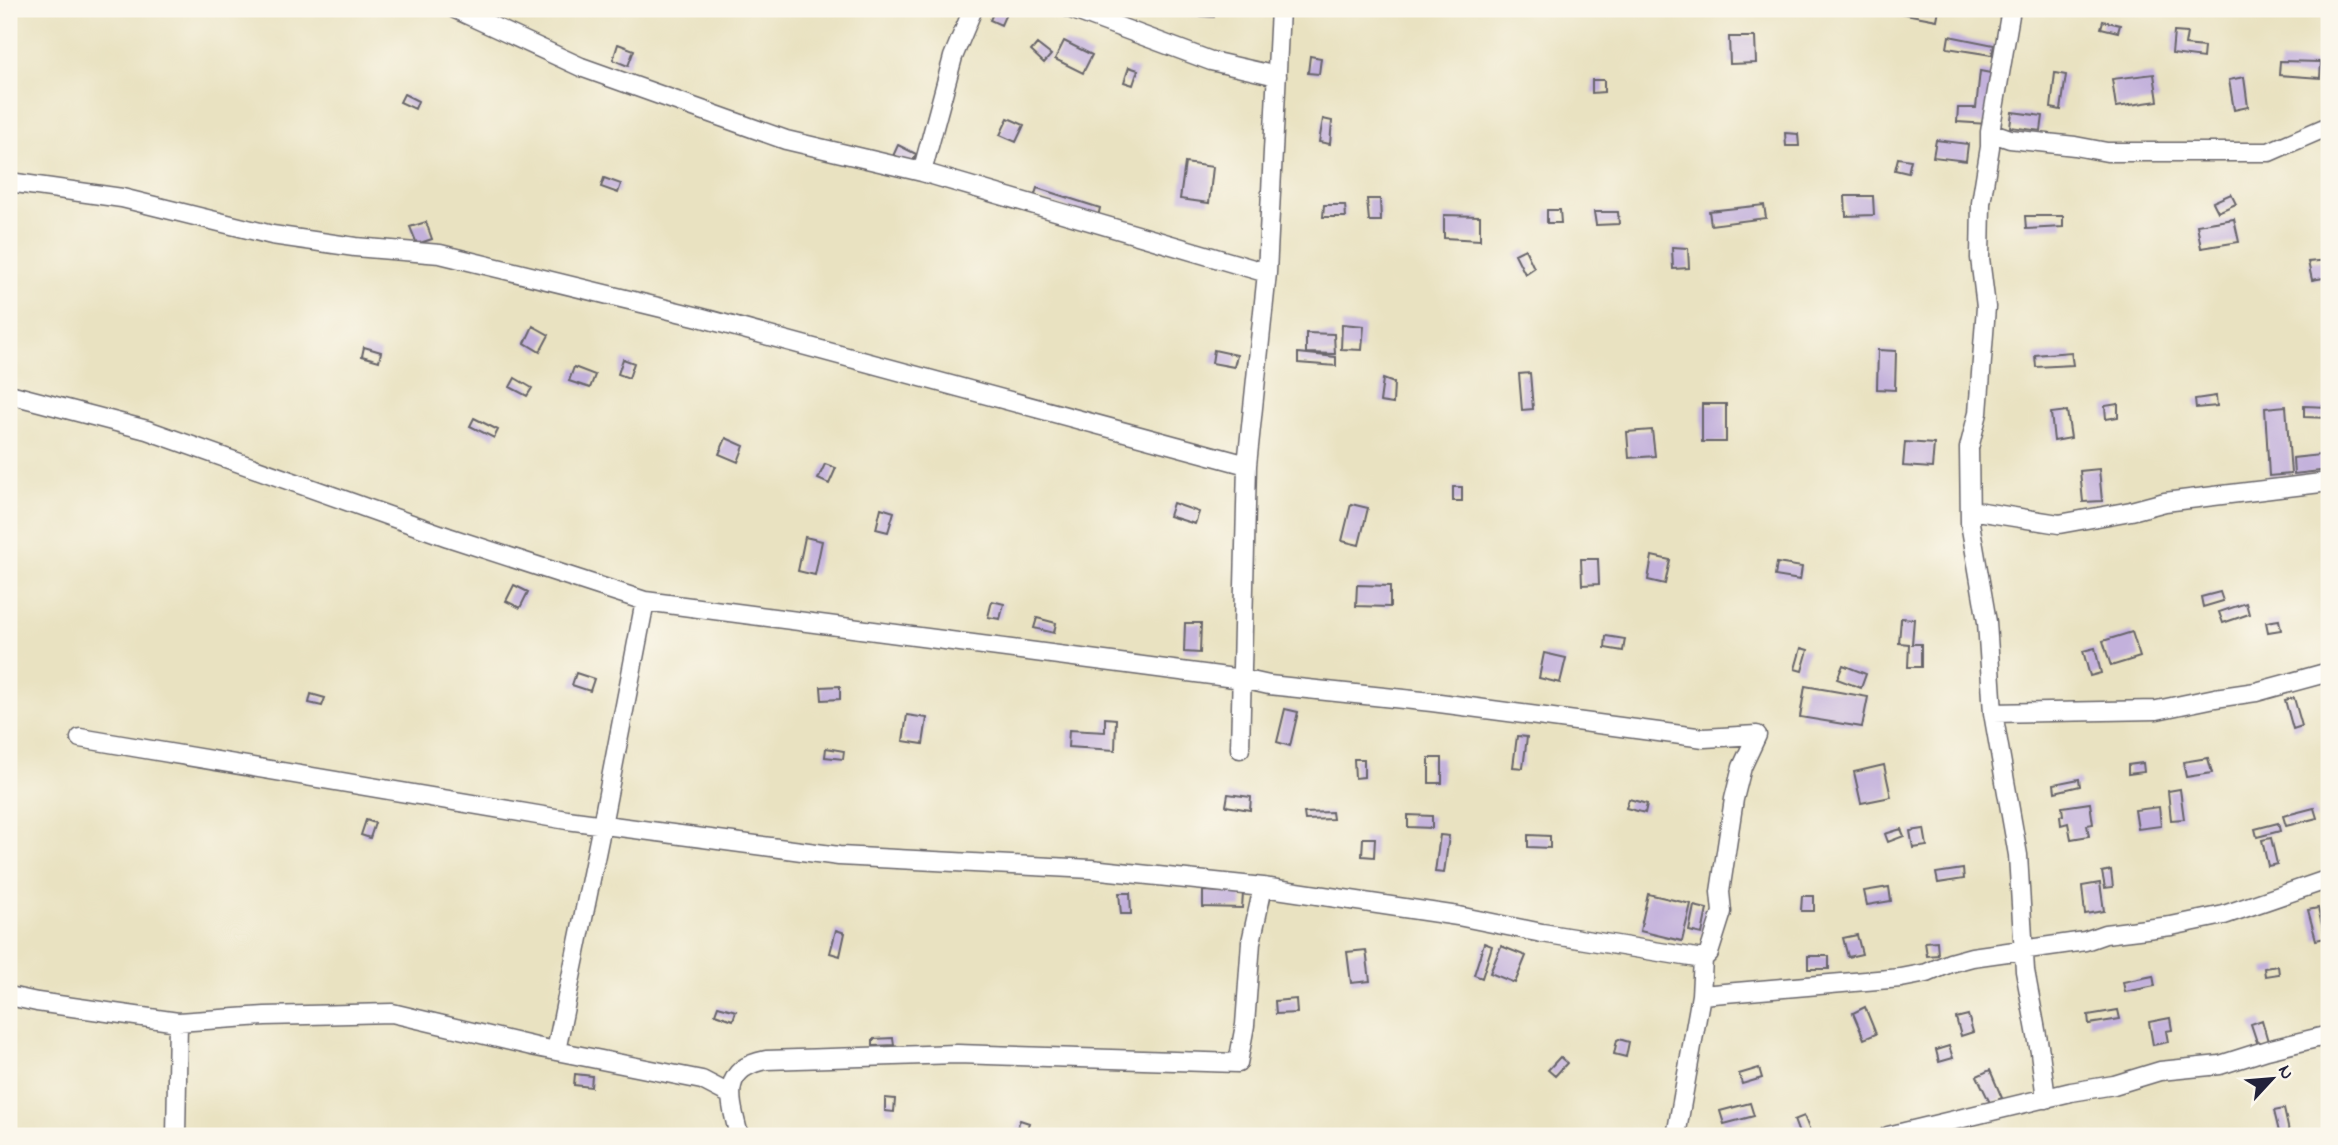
<svg xmlns="http://www.w3.org/2000/svg" width="2338" height="1145" font-family="'Indie Flower',sans-serif">
  <style>
    .building { fill: #c3b1dc }
    .lines { fill: none; stroke-linecap: round; stroke-linejoin: round }
    .street-casing { stroke: #68656a; stroke-width: 21 }
    .street { stroke: #fff; stroke-width: 18 }
  </style>
  <rect width="100%" height="100%" fill="#fbf7ec"/>
  <filter id="ink" filterUnits="userSpaceOnUse"><feTurbulence type="fractalNoise" baseFrequency=".0143" numOctaves="2"/><feDisplacementMap in="SourceGraphic" scale="14" xChannelSelector="R" yChannelSelector="G"/><feConvolveMatrix kernelMatrix="1 2 1 2 8 2 1 2 1" color-interpolation-filters="sRGB"/></filter>
  <filter id="wash" filterUnits="userSpaceOnUse"><feTurbulence type="fractalNoise" baseFrequency=".00686" numOctaves="4" result="noise"/><feDisplacementMap in="SourceGraphic" scale="28" xChannelSelector="R" yChannelSelector="G"/><feGaussianBlur stdDeviation="1.57" result="paint"/><feColorMatrix in="noise" values="0 0 0 0 0 0 0 0 0 0 0 0 0 0 0 0 0 1.4 0 .05"/><feComposite in="paint" operator="in"/></filter>
  <g filter="url(#wash)">
    <rect width="100%" height="100%" fill="#e9e2c1"/>
    <g id="blocks">
      <!-- building -->
      <path class="building" d="M995 9H1008L1001 25 990 20Z
        M1190 9H1216L1214 17 1190 15Z
        M1901 9H1939L1937 20 1900 13Z
        M2103 21 2120 25 2118 32 2101 28Z
        M2174 32 2187 33 2185 45 2204 47 2203 58 2172 54Z
        M1949 36 1994 45 1992 55 1947 48Z
        M1729 37H1755L1756 63 1730 64Z
        M1064 41 1092 55 1083 73 1055 59Z
        M618 44 634 50 628 66 613 60Z
        M1037 44 1051 55 1044 63 1031 51Z
        M1310 56 1321 58 1319 74 1308 73Z
        M2280 61 2321 62 2320 78 2279 75Z
        M1129 67 1138 70 1133 85 1124 82Z
        M1980 71 1996 74 1988 124 1957 122 1958 108H1976Z
        M2055 73 2066 75 2061 110 2051 108Z
        M2154 74 2158 101 2116 107 2112 79Z
        M2244 77 2248 107 2234 110 2229 80Z
        M1592 80H1604V92L1592 93Z
        M404 94 418 101 415 109 400 102Z
        M2012 112 2043 116 2041 131 2010 127Z
        M1008 118 1024 125 1016 142 1000 135Z
        M1323 119 1332 121 1330 144 1319 142Z
        M1785 133 1798 134 1799 146H1786Z
        M1936 140 1968 144 1966 161 1933 157Z
        M898 145 916 154 911 164 893 156Z
        M1898 158 1911 160 1908 173 1895 170Z
        M1185 163 1213 167 1209 203 1180 199Z
        M604 178 621 184 618 193 601 187Z
        M1037 188 1100 208 1098 217 1034 197Z
        M2231 194 2236 204 2218 212 2213 202Z
        M1845 196H1873L1874 215 1846 216Z
        M1367 199H1380L1381 221H1369Z
        M1324 205H1345L1346 217H1323Z
        M1764 205 1766 218 1711 225 1709 211Z
        M1547 210H1560L1561 223H1547Z
        M1594 212H1618L1619 224 1596 225Z
        M1444 215 1480 216V240L1444 238Z
        M2025 216H2063V227L2026 229Z
        M2234 219 2239 242 2201 248 2197 225Z
        M426 222 432 239 417 244 410 227Z
        M1672 247 1688 248 1689 268 1673 269Z
        M1525 249 1534 268 1525 274 1515 254Z
        M2329 260V277L2312 280 2308 262Z
        M1342 324 1364 326 1362 350 1341 349Z
        M533 326 549 335 540 352 525 343Z
        M1306 333 1334 334 1335 354 1306 353Z
        M364 347 381 352 379 361 362 356Z
        M1214 350 1237 355 1234 367 1212 363Z
        M1878 350 1896 351 1895 390 1877 389Z
        M2071 352 2073 365 2036 367 2035 355Z
        M1298 353 1336 357V366L1298 363Z
        M623 359 634 363 629 378 618 374Z
        M574 367 595 375 590 388 569 381Z
        M1530 373 1533 409 1522 410 1519 374Z
        M515 378 532 388 527 396 510 387Z
        M1383 379 1394 383 1393 404 1380 402Z
        M2216 396 2217 406 2196 408 2195 399Z
        M1702 404H1726V442H1702Z
        M2118 404V417L2106 419 2105 406Z
        M2286 406 2291 474 2269 476 2265 408Z
        M2304 406 2329 407V418L2304 417Z
        M2067 411 2071 438 2054 441 2051 413Z
        M474 418 498 430 494 438 470 426Z
        M1652 430 1655 456 1629 458 1627 432Z
        M726 438 744 446 738 462 719 454Z
        M1905 442 1934 444 1932 468 1903 466Z
        M2329 454V470L2294 474 2293 458Z
        M825 464 836 468 829 484 818 479Z
        M2099 469 2102 501 2083 502 2080 471Z
        M1453 487H1462V501H1453Z
        M1173 503 1199 512 1195 524 1169 516Z
        M1351 504 1368 508 1359 545 1342 541Z
        M881 508 894 512 888 532 876 529Z
        M805 537 822 541 815 575 798 571Z
        M1652 556 1670 560 1665 584 1648 580Z
        M1581 559H1598L1599 584 1582 585Z
        M1777 563 1802 567 1800 580 1775 576Z
        M514 585 528 592 520 608 506 601Z
        M1357 585 1390 586V607L1356 606Z
        M2220 592 2223 601 2203 607 2201 597Z
        M992 601 1004 604 1000 619 988 617Z
        M2246 603 2249 614 2223 623 2219 612Z
        M1037 618 1056 623 1054 633 1034 628Z
        M1901 618 1914 619 1912 644H1921V667H1908L1909 644 1899 643Z
        M2279 620 2281 630 2268 632 2266 622Z
        M1185 623H1201L1200 653 1184 652Z
        M2132 632 2140 657 2111 666 2103 641Z
        M1606 636 1625 639 1623 651 1605 648Z
        M1801 648 1808 650 1802 671 1795 669Z
        M2095 648 2101 673 2090 676 2083 651Z
        M1544 653 1566 658 1560 683 1539 678Z
        M1843 665 1866 674 1861 688 1837 679Z
        M576 673 594 679 590 691 572 685Z
        M840 686V699L822 700 821 687Z
        M1805 686 1868 697 1862 727 1800 717Z
        M311 694 325 698 322 706 309 703Z
        M2294 698 2302 726 2293 729 2285 700Z
        M1285 709 1298 712 1290 746 1277 742Z
        M907 715 927 718 923 744 903 741Z
        M1105 718 1116 719 1115 750 1068 747 1069 730 1105 732Z
        M1517 736 1527 737 1523 768 1513 767Z
        M826 748 844 751 843 759 825 757Z
        M1429 758H1442V783H1429Z
        M2208 758 2212 773 2186 777 2183 762Z
        M1354 759H1364V777L1355 778Z
        M2143 763 2144 772 2128 774V765Z
        M1884 765 1891 797 1861 803 1854 772Z
        M2079 779 2080 786 2055 792 2054 784Z
        M2180 789 2184 819 2171 820 2168 791Z
        M1228 794 1251 797 1250 810 1226 806Z
        M1629 799 1647 804 1645 813 1626 808Z
        M2090 803 2093 824 2087 825 2089 836 2071 839 2068 823 2061 825 2060 816 2063 815 2062 807Z
        M2159 807 2161 826 2138 829 2135 810Z
        M2314 808 2317 818 2286 826 2283 816Z
        M1332 812 1333 819 1305 820 1304 813Z
        M1408 815 1432 816V828L1408 827Z
        M366 820 375 823 370 838 361 835Z
        M2278 823 2280 831 2257 837 2255 829Z
        M1901 829 1904 836 1888 842 1885 834Z
        M1924 829 1927 846 1913 848 1910 831Z
        M1440 835 1449 836 1444 873 1435 872Z
        M1528 835 1550 836V848L1528 847Z
        M1363 838H1375L1374 857 1362 856Z
        M2271 838 2277 864 2268 866 2262 840Z
        M1963 869 1964 879 1938 883 1936 873Z
        M2111 870 2113 887 2105 888 2102 872Z
        M2100 883 2104 911 2085 914 2082 886Z
        M1889 887 1891 901 1867 905 1864 891Z
        M1203 891 1243 893 1242 908 1203 907Z
        M1119 893H1130L1131 914H1121Z
        M1648 894 1691 904 1682 941 1640 931Z
        M1802 896H1814V911H1801Z
        M1694 906 1707 909 1702 934 1689 931Z
        M2318 908 2325 938 2316 940 2308 910Z
        M836 930 845 933 840 956 830 953Z
        M1857 935 1862 954 1848 957 1843 938Z
        M1937 941 1938 955 1927 956 1925 942Z
        M1484 943 1492 946 1482 978 1474 975Z
        M1501 946 1526 956 1515 983 1490 973Z
        M1366 950 1370 981 1351 983 1347 952Z
        M1808 956H1829V969H1808Z
        M2278 966 2279 974 2265 976 2264 968Z
        M2153 976 2155 986 2125 992 2123 982Z
        M1296 999 1297 1013 1276 1014 1275 1001Z
        M718 1006 736 1011 733 1020 715 1014Z
        M1865 1007 1876 1034 1864 1039 1853 1013Z
        M2118 1010 2120 1019 2089 1024 2088 1015Z
        M1968 1015 1973 1032 1961 1036 1956 1018Z
        M2170 1018 2172 1030 2166 1031 2168 1042 2153 1045 2149 1022Z
        M2262 1020 2269 1045 2259 1048 2251 1024Z
        M893 1038 894 1045 873 1046V1039Z
        M1619 1039 1629 1042 1626 1057 1614 1054 1617 1040Z
        M1949 1046 1953 1058 1939 1062 1936 1050Z
        M1560 1057 1567 1063 1555 1076 1548 1070Z
        M1759 1068 1762 1078 1742 1084 1739 1074Z
        M1990 1070 2002 1098 1990 1103 1977 1076Z
        M575 1074 592 1076 591 1087 574 1085Z
        M885 1098 895 1099 894 1112 885 1111Z
        M1750 1103 1754 1116 1724 1124 1720 1111Z
        M2284 1109 2290 1136H2280L2274 1111Z
        M1804 1116 1812 1136H1800L1794 1120Z
        M1020 1120 1029 1123 1025 1136H1014Z"/>
    </g>
  </g>
  <g filter="url(#ink)">
    <use href="#blocks" fill-opacity="0" stroke="#68656a" stroke-width="2"/>
    <g class="lines">
      <defs>
        <path id="street" d="M455 9 581 67 786 140 922 172 1267 273
          M1071 9 1211 61 1277 76
          M2011 9 1990 132V147L1981 203 1980 258 1986 307 1978 413 1969 448 1970 523 1987 622 1993 713 2018 855 2025 971 2040 1052 2046 1099
          M1990 132 2010 139 2075 146 2107 152H2269L2329 126
          M922 172 953 57 973 9
          M9 182 122 198 272 235 355 247 440 254 699 317 1247 465
          M9 394 147 430 448 537 645 601 1242 679 1269 685 1432 702 1704 738 1757 735 1742 767 1734 799 1720 892 1722 912 1709 953 1703 959
          M1970 510 2059 524 2131 511 2165 502 2329 482
          M1993 713 2157 710 2215 698 2256 692 2329 672
          M80 738 567 820 839 856 1091 869 1263 887 1458 916 1542 933 1703 959 1701 995 1676 1136
          M1240 749 1247 465 1267 273 1280 9
          M1701 995 1901 978 1927 973 1950 963 1972 957 2085 941 2105 934 2171 926 2224 915 2329 879
          M9 996 37 1002 178 1022 265 1016 392 1013 536 1047 702 1080 729 1094
          M556 1051 602 825 645 601
          M176 1136 178 1022
          M739 1136C731 1102 718 1069 766 1060L957 1054 1238 1063 1245 1025 1251 942 1263 887
          M1888 1136 2071 1092 2114 1085 2160 1071 2220 1065 2267 1050 2329 1035"/>
      </defs>
      <!-- street casing -->
      <use href="#street" class="street-casing"/>
      <!-- street -->
      <use href="#street" class="street"/>
    </g>
  </g>
  <!-- margin -->
  <rect width="2338" height="1145" fill="none" stroke="#fbf7ec" stroke-width="35"/>
  <!-- north arrow -->
  <g transform="translate(2272 1079) rotate(64)" stroke="#fbf7ec" stroke-width="5" paint-order="stroke">
  <path d="M0-5L12 26L0 18L-12 26Z" fill="#22223b"/>
  <text y="-10" font-size="19" font-weight="bold" text-anchor="middle" fill="#22223b">N</text>
  </g>
</svg>
